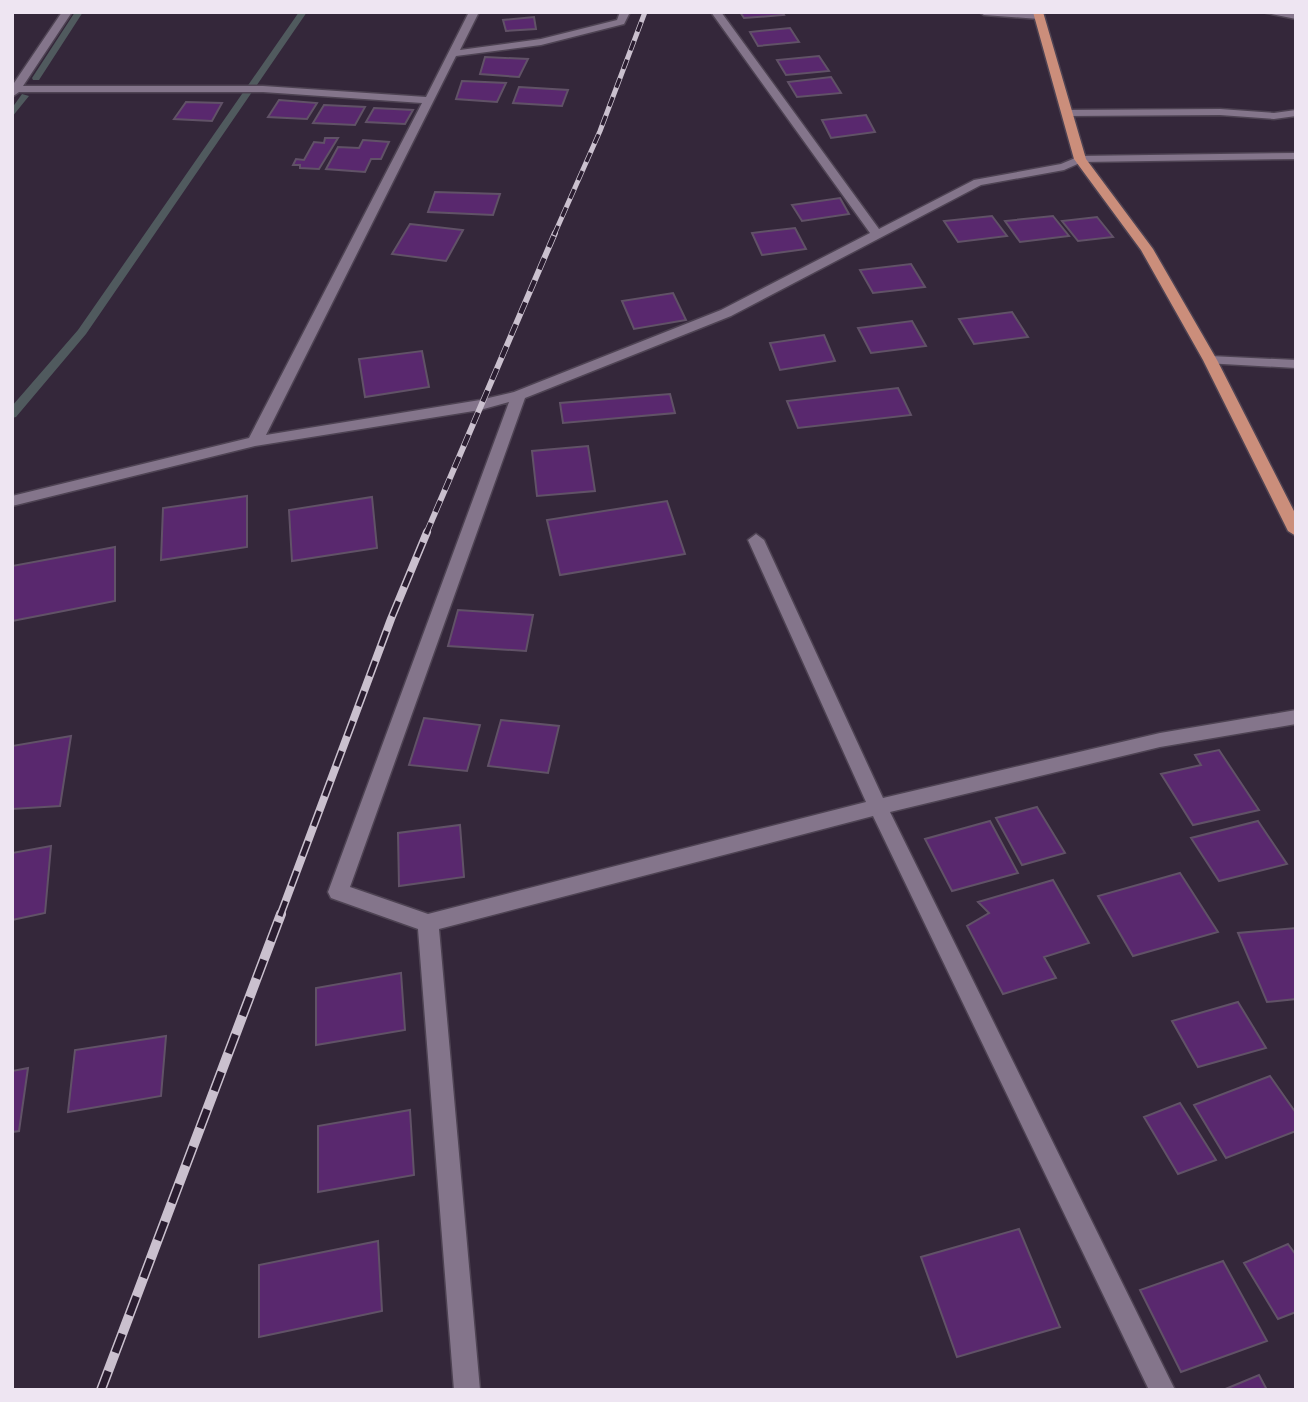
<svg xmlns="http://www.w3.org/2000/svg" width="1308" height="1402" font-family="'Source Sans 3',sans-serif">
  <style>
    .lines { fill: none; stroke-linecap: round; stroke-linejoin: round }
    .stream { fill: #505a5e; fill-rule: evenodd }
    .building { fill: #59286e; stroke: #615267; stroke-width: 2 }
    .minor-casing { stroke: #4e4353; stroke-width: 3 }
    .major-casing { stroke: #4e4353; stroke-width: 3 }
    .minor { fill: #84758b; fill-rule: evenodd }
    .major { fill: #cb8e7b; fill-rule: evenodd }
    .rail-far3-casing { stroke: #cac0ce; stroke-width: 5 }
    .rail-far2-casing { stroke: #cac0ce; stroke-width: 6 }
    .rail-far1-casing { stroke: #cac0ce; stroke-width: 8 }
    .rail-casing { stroke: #cac0ce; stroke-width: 10 }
    .rail-far3 { stroke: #2a1d30; stroke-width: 3.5; stroke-dasharray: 10; stroke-linecap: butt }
    .rail-far2 { stroke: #2a1d30; stroke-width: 4.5; stroke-dasharray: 12; stroke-linecap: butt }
    .rail-far1 { stroke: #2a1d30; stroke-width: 5; stroke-dasharray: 16; stroke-linecap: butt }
    .rail { stroke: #2a1d30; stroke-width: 7; stroke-dasharray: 20; stroke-linecap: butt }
  </style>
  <rect width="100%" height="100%" fill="#34273a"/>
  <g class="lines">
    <!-- stream -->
    <path class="stream" d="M75 12H83L39 80H33L32 78Z
      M299 12H307L86 334 16 417 12 418V406L78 330Z
      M22 94 29 96 12 117V108Z"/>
  </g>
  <!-- building -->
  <path class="building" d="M740 12H782L784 15 744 18Z
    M534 17 536 29 506 31 503 20Z
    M790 28 799 42 758 46 750 32Z
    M819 56 829 71 786 75 777 60Z
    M485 57 528 59 519 77 480 74Z
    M831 77 841 93 797 97 788 82Z
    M462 81 506 83 497 102 456 99Z
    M519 87 568 90 562 106 513 103Z
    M279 100 317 103 307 119 268 117Z
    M186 102 222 103 212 121 174 119Z
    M324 105 365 107 355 125 313 123Z
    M374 108 413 110 405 124 366 122Z
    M866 115 875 132 831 138 822 120Z
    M325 138H338L319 169 300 168V165H293L296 159 304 160 314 142 324 143Z
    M363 140 389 142 381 159H371L365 172 326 169 338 147 359 148Z
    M435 192 500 194 493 215 428 212Z
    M840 198 849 214 802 221 792 205Z
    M992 216 1007 236 958 242 944 221Z
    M1053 216 1069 236 1020 242 1005 221Z
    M1097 217 1113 237 1078 241 1062 221Z
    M410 224 463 230 446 261 392 254Z
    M795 228 806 249 762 255 752 233Z
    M911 264 925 287 873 293 860 270Z
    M673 293 686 320 634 329 622 301Z
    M1012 312 1028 337 974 344 959 319Z
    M912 321 926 346 871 353 858 328Z
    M824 335 835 361 780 370 770 343Z
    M422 351 429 387 365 397 359 359Z
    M898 388 911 415 798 428 787 401Z
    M670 394 675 413 563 423 560 403Z
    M588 446 595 491 537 496 532 451Z
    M247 496V547L161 560 163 508Z
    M372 497 377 548 292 561 289 510Z
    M667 501 685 554 560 575 547 520Z
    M115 547V601L12 621V566Z
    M458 610 533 615 526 651 448 646Z
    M424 718 480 725 467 771 409 765Z
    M501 720 559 726 548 773 488 766Z
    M71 736 60 806 12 809V746Z
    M1219 750 1259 810 1193 825 1161 774 1201 765 1195 755Z
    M1037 807 1065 853 1022 865 996 818Z
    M990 821 1018 873 952 891 925 839Z
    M1258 821 1287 864 1219 881 1191 838Z
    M460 825 464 877 399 886 398 833Z
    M51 846 45 913 12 920V853Z
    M1180 873 1218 932 1133 956 1098 896Z
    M1053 880 1089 943 1044 957 1056 978 1003 994 967 926 989 913 978 902Z
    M1296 928V999L1267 1002 1238 933Z
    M401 973 405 1030 316 1045V988Z
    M1238 1002 1266 1048 1198 1067 1172 1021Z
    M166 1036 161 1096 68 1112 75 1050Z
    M28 1068 19 1131 12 1132V1071Z
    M1270 1076 1296 1113V1131L1226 1158 1194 1105Z
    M1180 1103 1216 1160 1178 1174 1144 1117Z
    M410 1110 414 1175 318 1192V1126Z
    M1019 1229 1060 1327 957 1357 921 1257Z
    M378 1241 382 1311 259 1337V1265Z
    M1288 1244 1296 1255V1312L1278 1319 1244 1263Z
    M1223 1261 1267 1341 1181 1372 1140 1290Z
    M1259 1375 1267 1390H1223Z"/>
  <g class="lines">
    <defs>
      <path id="minor" d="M62 12H72L23 86H263L426 97 469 12H479L460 50 541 39 617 20 620 12H630L624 24 541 45 456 56 266 435 480 400 514 392 721 310 870 233 711 12H721L879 229 974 180 1061 164 1080 156 1296 153V159L1082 162 1064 170 981 185 731 316 525 398 350 887 428 914 866 802 748 540 756 534 764 540 883 798 1160 733 1296 710V724L1160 747 890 812 1175 1390H1149L873 816 439 929 480 1390H454L418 929 331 898 328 892 509 402 480 410 255 446 12 506V496L249 438 422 103 263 92H19L12 97V86Z
        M979 12H1028L1044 16 1039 19 984 15Z
        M1262 12 1296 13V19Z
        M1220 109 1274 113 1296 110V116L1274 119 1220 115 1067 116 1062 113 1067 110Z
        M1210 356 1296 360V368L1205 363V357Z"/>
      <path id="major" d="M1033 12H1043L1086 159 1153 249 1217 360 1296 515V536L1288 531 1203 360 1141 250 1074 159Z"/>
    </defs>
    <!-- minor casing -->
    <use href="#minor" class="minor-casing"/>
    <!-- major casing -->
    <use href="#major" class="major-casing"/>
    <!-- minor -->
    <use href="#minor" class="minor"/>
    <!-- major -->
    <use href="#major" class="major"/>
    <defs>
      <path id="rail-far3" d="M554 235 600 131 645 12"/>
      <path id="rail-far2" d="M426 534 555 233"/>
      <path id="rail-far1" d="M280 916 391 619 427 532"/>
      <path id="rail" d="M101 1390 281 914"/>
    </defs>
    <!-- rail-far3 casing -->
    <use href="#rail-far3" class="rail-far3-casing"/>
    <!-- rail-far2 casing -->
    <use href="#rail-far2" class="rail-far2-casing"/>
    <!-- rail-far1 casing -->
    <use href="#rail-far1" class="rail-far1-casing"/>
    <!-- rail casing -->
    <use href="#rail" class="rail-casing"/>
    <!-- rail-far3 -->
    <use href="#rail-far3" class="rail-far3"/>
    <!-- rail-far2 -->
    <use href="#rail-far2" class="rail-far2"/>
    <!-- rail-far1 -->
    <use href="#rail-far1" class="rail-far1"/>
    <!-- rail -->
    <use href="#rail" class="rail"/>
  </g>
  <!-- border -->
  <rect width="1308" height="1402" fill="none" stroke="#eee5f2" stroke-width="28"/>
</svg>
